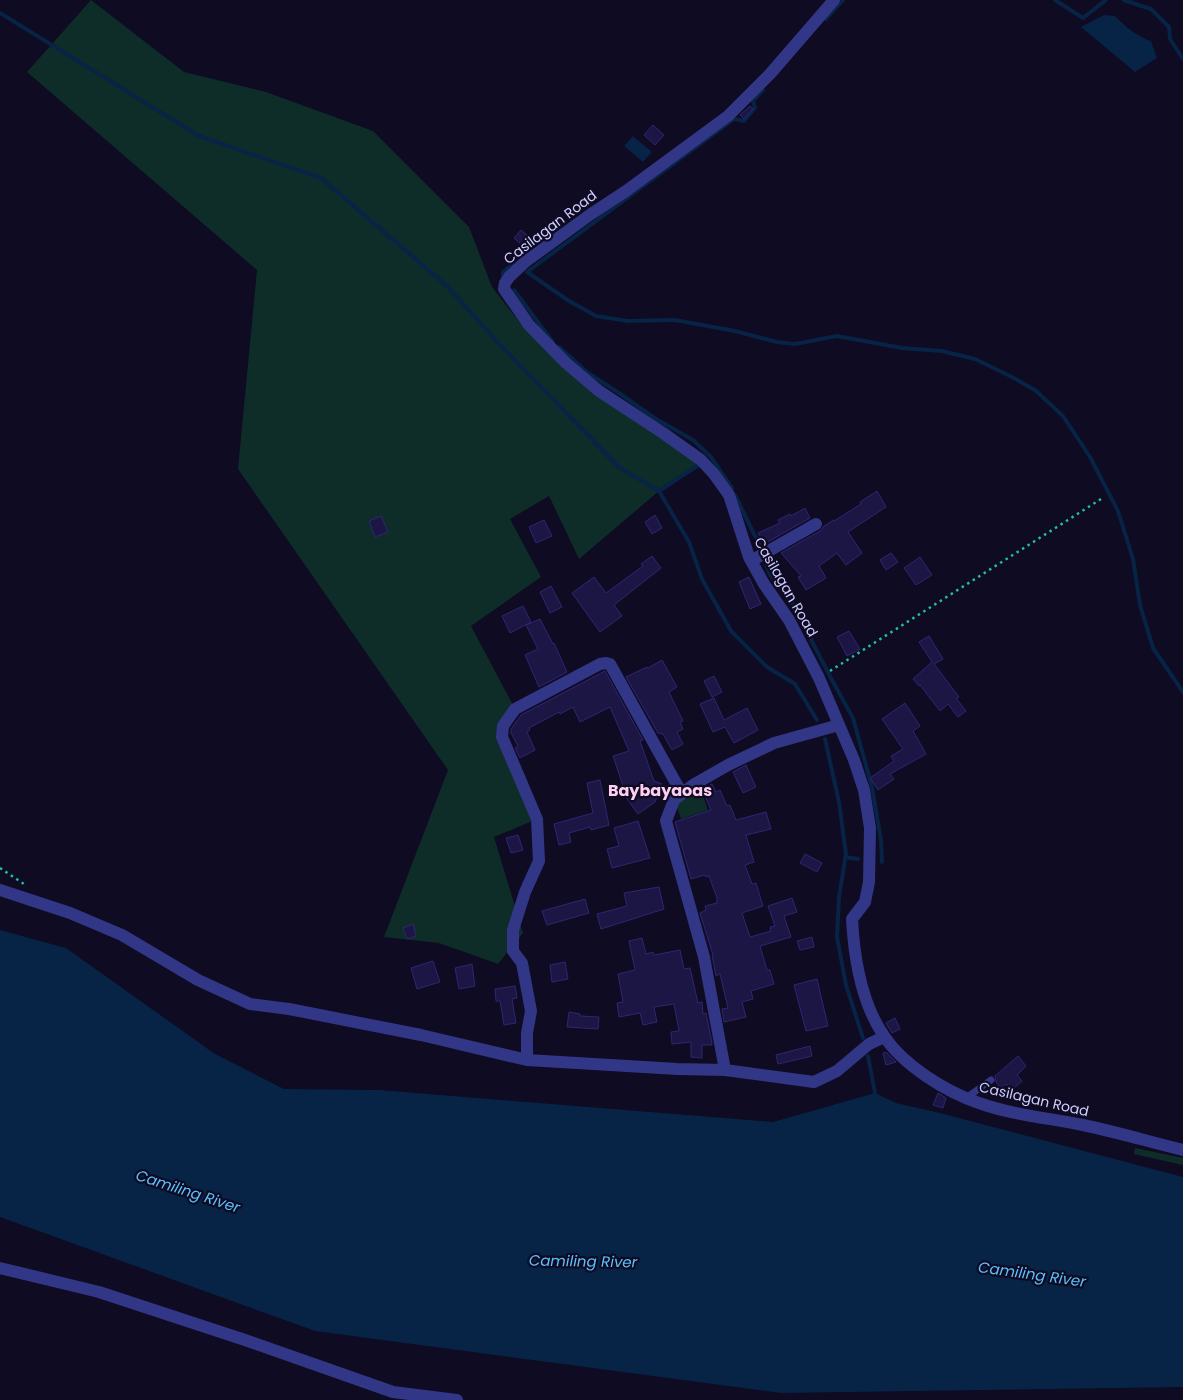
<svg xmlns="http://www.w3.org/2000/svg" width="1183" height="1400" font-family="Poppins,sans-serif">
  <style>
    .green { fill: #0e2d29 }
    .water { fill: #072346 }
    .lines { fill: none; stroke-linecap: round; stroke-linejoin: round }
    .stream { stroke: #072346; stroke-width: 4 }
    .building { fill: #1c1645; stroke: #2f2673 }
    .path { stroke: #23bca7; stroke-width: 2.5; stroke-dasharray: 2.5 4; stroke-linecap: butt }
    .lane { stroke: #323686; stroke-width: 7 }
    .street { stroke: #323686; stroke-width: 12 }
    .labels { text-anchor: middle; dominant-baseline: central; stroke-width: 4.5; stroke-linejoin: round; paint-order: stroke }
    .street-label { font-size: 14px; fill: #cecdff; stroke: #0e0b22 }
    .water-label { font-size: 15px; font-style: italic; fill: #5bc0ff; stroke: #0e0b22 }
    .quarter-label { font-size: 16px; font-weight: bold; fill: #ffcff1; stroke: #0e0b22 }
  </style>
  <rect width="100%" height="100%" fill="#0e0b22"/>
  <!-- green -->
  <path class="green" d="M91 0 184 72 266 92 373 131 469 227 492 287 521 324 703 462 659 491 579 559 549 496 510 519 541 577 471 626 515 709 503 726 537 819 494 837 523 933 498 964 439 943 384 937 448 770 238 469 257 270 27 72Z
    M702 793 708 810 681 819 675 802Z
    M1135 1148 1183 1158V1165L1134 1154Z"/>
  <!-- water -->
  <path class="water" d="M1104 15 1115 16C1126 27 1136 36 1151 41L1157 58 1135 72 1081 27Z
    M633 136 652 152 643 162 624 146Z
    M0 930 66 948 215 1054 284 1089 379 1090 773 1122 875 1093 896 1103 940 1113 1183 1177V1387L781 1393 315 1331 0 1217Z"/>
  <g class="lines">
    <!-- stream -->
    <path class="stream" d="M1055 0 1083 18 1106 0
      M1124 0 1151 9 1169 27 1170 39 1183 59
      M0 13 199 136 321 178 447 286 501 346 619 467 659 491 700 464
      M826 19 843 0
      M763 90 753 101 755 108 744 121 734 119 527 272 569 301 596 316 628 321 675 320 735 331 777 342 795 344 837 336 902 348 942 351 975 359 1010 376 1035 390 1063 416 1090 457 1118 511 1133 559 1140 605 1153 648 1183 692
      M503 278V272L513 264
      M514 290 552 341
      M559 347 588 373 619 393 656 419 693 440 711 457
      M711 457 732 488
      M659 491 689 542 702 579 731 631 767 667 795 684 817 720
      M735 495 759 544
      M766 564 770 574 791 601 832 680 853 718 872 787 881 840 882 862
      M825 739 839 802 846 854 839 897 837 937 846 985 863 1038
      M845 857 858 859
      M868 1056 875 1093"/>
  </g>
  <!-- building -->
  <path class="building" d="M750 106 753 109 744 119 740 115Z
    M653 125 664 135 655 145 644 135Z
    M521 230 533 240 525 248 514 238Z
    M877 491 886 507 848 532 862 553 846 565 837 553 819 566 826 578 806 590 798 577 801 576 781 553 820 531 824 526 834 520V521L861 504 860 502Z
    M805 508 810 518 764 544 758 533 780 523 778 520 790 514 791 516Z
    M655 515 662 528 652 534 645 522Z
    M381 516 388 532 375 537 369 521Z
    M544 520 552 536 536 543 529 527Z
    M891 553 898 562 886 570 880 560Z
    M652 556 661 568 614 605 622 616 600 632 572 593 594 577 606 593 643 566 641 564Z
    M920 557 932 575 916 585 904 568Z
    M749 577 761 604 750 609 739 582Z
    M551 586 562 607 550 613 540 592Z
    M523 606 531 622 510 633 502 616Z
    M540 619 553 644 554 643 567 672 539 687 525 655 538 649 526 625Z
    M849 631 860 649 847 656 837 637Z
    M929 636 943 659 934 664 959 697 956 698 966 711 958 717 948 704 940 711 920 685 919 686 913 679 932 662 919 642Z
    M662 660 677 687 669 692 683 721 680 722 683 729 677 732 683 744 672 750 663 734 658 733 626 677 647 667 648 668Z
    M605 671 643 740 640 741 654 781 662 784 655 802 638 814 619 788 623 786 613 756 629 751 610 707 580 722 573 707 560 714 559 712 529 728 530 730 527 732 535 750 520 758 515 748 518 746 511 733V729L521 715Z
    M714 676 722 692 712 697 704 681Z
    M714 698 724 720 747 708 758 730 734 743 725 727 713 732 700 704Z
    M905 703 920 726 913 731 926 754 890 774 894 779 878 790 870 778 894 761 891 756 903 749 882 719Z
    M746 765 756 787 743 793 733 772Z
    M600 780 609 825 591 830 590 827 569 833 571 842 559 845 554 824 593 813 587 783Z
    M712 784 716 792 720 790 727 806 730 805 736 820 766 812 771 829 746 835 754 862 745 865 752 884 756 883 763 906 742 913 750 937 771 931 770 927 775 926 768 906 792 898 797 912 784 916 791 937 760 946 767 970H770L774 984 751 991 753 999 742 1002 746 1017 724 1022 722 1009 728 1008 720 974 716 976 712 955H713L700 913 706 910 705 906 717 903V898L709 876 706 877 705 875 691 879 675 822 711 810 702 789Z
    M638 821 650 858 612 868 607 849 619 846 614 828Z
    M518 835 523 850 511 853 506 838Z
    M805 854 822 863 817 872 800 863Z
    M659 887 664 909 601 929 597 914 627 906 624 893Z
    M585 899 589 913 547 925 542 911Z
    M413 924 416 936 407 939 403 928Z
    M812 937 814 947 800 950 797 941Z
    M642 938 646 954 653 952 654 955 680 950 684 969 690 968 698 1003 702 1002 703 1014 706 1013 712 1043V1045H702V1058L691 1057V1042L672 1044 671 1032 679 1031 674 1004 654 1007 657 1022 643 1025 640 1013 619 1017 617 1003 623 1002 618 974 635 970 629 941Z
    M433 961 440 982 417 989 411 968Z
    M565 962 568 979 552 982 550 965Z
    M472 964 475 986 459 989 455 968Z
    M817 979 828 1026 806 1031 794 985Z
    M515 986 517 998 512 999 516 1023 504 1025 500 1001H496L495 989Z
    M569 1012 580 1014V1016L599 1017 598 1029 567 1027Z
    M895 1018 900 1029 892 1033 886 1023Z
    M810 1046 812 1056 778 1064 776 1055Z
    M886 1052 896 1062 886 1065 883 1053Z
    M1018 1056 1026 1066 1017 1075 1022 1081 1012 1090 1006 1084 1001 1088 996 1082 995 1076Z
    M938 1093 946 1098 943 1108 933 1105Z"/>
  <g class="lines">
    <!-- path -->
    <path class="path" d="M830 671 1101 499
      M0 868 24 884"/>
    <!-- lane -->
    <path class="lane" d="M966 1098 991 1080"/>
    <!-- street -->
    <path class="street" d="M834 0 770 74 728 116 626 191 591 214 525 262 509 277 505 283 504 289 529 325 566 363 599 391 663 433 701 460 714 474 729 495 749 557 764 584 789 620 819 678 854 760 864 790 870 828 869 882 865 902 852 919C854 957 862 1004 884 1036 903 1065 946 1092 979 1103 1012 1115 1049 1118 1083 1125 1117 1132 1150 1142 1183 1150
      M751 561 816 524
      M682 794 610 664 606 663 600 664 515 709 503 726 502 737 537 819 539 861 525 892 513 930V951L522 963 531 1011 527 1033V1060L677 1069 725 1070 814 1082 837 1071 869 1044 884 1037
      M0 890 70 913 122 935 198 980 250 1004 289 1009 421 1035 527 1060
      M725 1070 704 957 666 821 674 800 693 785 728 765 774 743 839 725
      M0 1268 99 1292 245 1340 393 1392 457 1400"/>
  </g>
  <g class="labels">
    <!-- street labels -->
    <g class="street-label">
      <text transform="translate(550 227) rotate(-37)">Casilagan Road</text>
      <text transform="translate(786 587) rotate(60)">Casilagan Road</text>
      <text transform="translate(1034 1099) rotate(13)">Casilagan Road</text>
    </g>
    <!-- water labels -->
    <g class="water-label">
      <text transform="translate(188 1191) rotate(18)">Camiling River</text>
      <text transform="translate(583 1261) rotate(1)">Camiling River</text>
      <text transform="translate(1032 1274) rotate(8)">Camiling River</text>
    </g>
    <!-- quarter labels -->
    <g class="quarter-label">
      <text x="660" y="790">Baybayaoas</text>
    </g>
  </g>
</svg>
